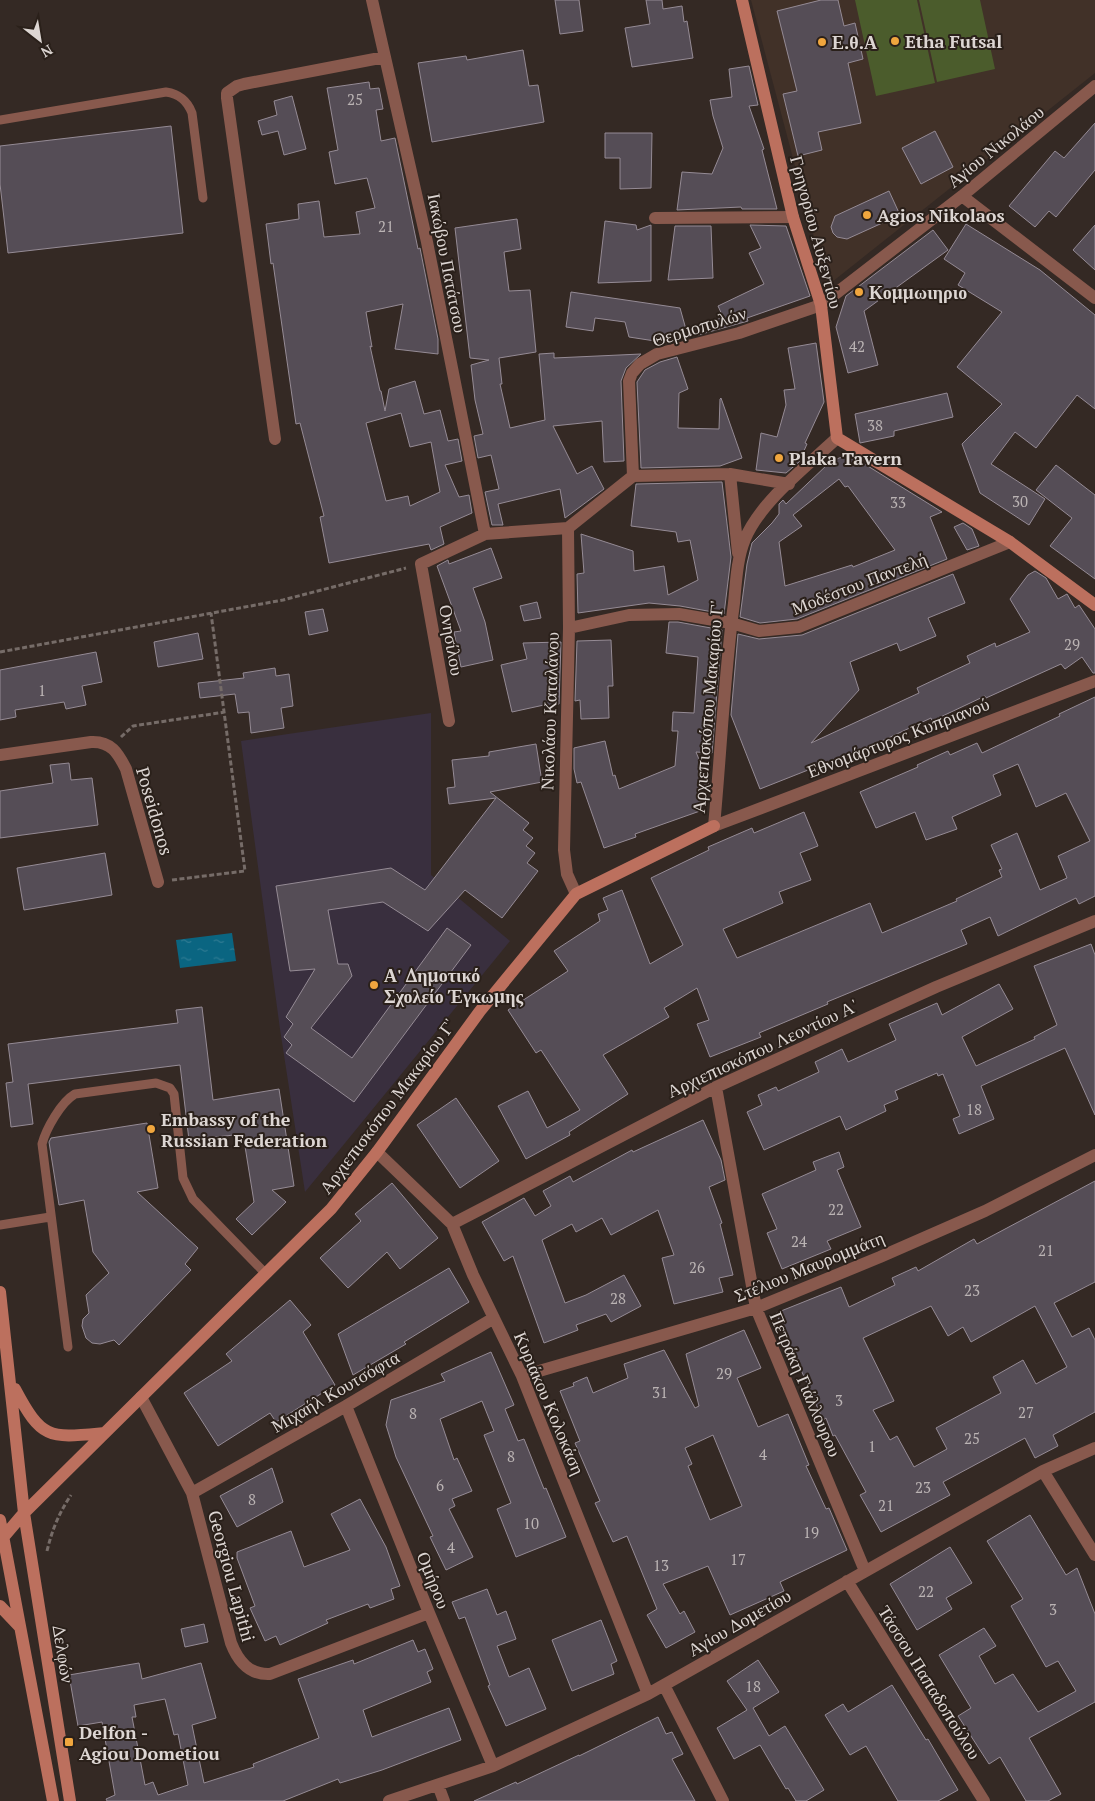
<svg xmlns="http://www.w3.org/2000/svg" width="1095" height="1801" font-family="'PT Serif',serif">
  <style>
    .built { fill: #413128 }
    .education { fill: #392f3e }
    .grass { fill: #4b5c2c }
    .water { fill: url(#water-ripples) }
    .building { fill: #554d56; stroke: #958b95; fill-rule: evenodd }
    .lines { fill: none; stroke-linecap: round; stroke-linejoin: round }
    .path { stroke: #766c68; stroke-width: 3; stroke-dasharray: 5 2.5; stroke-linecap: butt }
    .lane { stroke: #88594d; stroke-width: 9 }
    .street { stroke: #88594d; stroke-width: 12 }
    .secondary { stroke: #bc705e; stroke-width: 12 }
    .poi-dot { fill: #f0a63e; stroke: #2a201a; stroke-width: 2 }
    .labels { text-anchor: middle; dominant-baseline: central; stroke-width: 4; stroke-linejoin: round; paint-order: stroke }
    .number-label { font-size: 15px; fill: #bbb4b4 }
    .poi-label { font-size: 18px; font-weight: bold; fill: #ddd6d3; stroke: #2a201a; text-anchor: start }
    .street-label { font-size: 18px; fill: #ddd6d3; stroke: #2a201a }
  </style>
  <defs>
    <pattern id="water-ripples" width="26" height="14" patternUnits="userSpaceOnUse" patternTransform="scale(1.25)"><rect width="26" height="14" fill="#0a6581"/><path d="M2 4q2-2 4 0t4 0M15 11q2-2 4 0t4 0" fill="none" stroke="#2d7a92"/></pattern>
  </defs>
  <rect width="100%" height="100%" fill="#342924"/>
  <!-- built -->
  <path class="built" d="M751 0H1095V73L827 286Z"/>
  <!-- education -->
  <path class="education" d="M431 713V875L510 941 305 1192 280 1029 241 741Z"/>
  <!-- grass -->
  <path class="grass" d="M855 0H917L935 83 876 96Z
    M919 0H980L995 69 937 82Z"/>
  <!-- water -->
  <path class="water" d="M232 933 236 961 180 968 176 940Z"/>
  <!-- building -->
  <path class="building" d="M555 0H579L583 31 560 34Z
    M646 0H662L663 9 682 6 684 22 687 21 693 58 632 67 625 28 650 24Z
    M821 0H838L844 26 855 23 863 59 848 63 861 123 818 132 822 150 798 156 783 94 797 91 777 11Z
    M523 50 529 86 538 85 544 122 432 142 418 63 466 56 467 60Z
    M749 66 758 105 749 106 764 149 762 150 777 209H742L741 207 677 210 682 172 712 174 723 148 713 116 710 100 732 97 729 69Z
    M369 82 370 89 379 88 383 109 376 110 381 141 395 138 418 249 420 248 438 339V354L395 349 403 304 366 312 372 347 370 346 380 391H381L385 411 389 389 415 381 424 414 440 410 448 441 458 439 462 461 445 465 459 497 469 495 472 513 440 527 444 544 431 550 429 544 329 563 320 517 324 516 300 423 296 424 273 263 271 264 266 224 299 219 298 204 319 201 324 237 360 234 356 212 375 208 367 178 335 184 329 152 338 150 327 88ZM401 413 410 447 431 442 440 492 410 506 408 496 386 501 366 423Z
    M292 96 306 149 284 155 278 131 262 135 258 121 277 115 274 101Z
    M1095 123V170L1056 217 1049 211 1035 227 1009 206 1055 151 1064 158Z
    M171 126 183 233 8 253 0 184V146Z
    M935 131 953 167 921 184 902 148Z
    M605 133H652L651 188 620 189V158H605Z
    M889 191 900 215 847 239 837 237 833 233 831 227 835 216Z
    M517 219 521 249 504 252 509 291 530 290 536 352 499 358 502 384H500L510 428 545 420 539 354 554 353V358L641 354 626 368 621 381 624 461 604 462 602 421 553 426 577 474 592 466 604 489 565 518 560 489 498 504 503 525H492L485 492 499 489 491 455 478 458 474 436 483 434 475 400 471 365 489 360 470 358 455 228Z
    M605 221 636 225 637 230 651 225V281L598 283Z
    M966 224 1040 270 1095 315V409L1077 395 1036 448 1015 432 991 464 1045 499 1029 525 980 493 962 444 1002 404 957 367 1002 312 958 285 965 273 944 259Z
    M750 225 786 226 810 296 747 318 748 321 698 335 696 329 723 317 718 306 764 284 749 253 761 248Z
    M1095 225V270L1073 250Z
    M675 226H711L713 278 668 280Z
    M933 230 948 250 864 311 878 365 848 373 836 327 846 296Z
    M571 292 680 308 687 333 670 338 672 342 668 343 629 337 625 322 595 318 593 331 566 327Z
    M816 343 824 402 805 443 807 444 799 462 786 473 756 470 761 433 777 437 786 405 784 390 795 389 788 348Z
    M677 357 688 389 679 393 678 428 719 429 720 399 721 398 742 458 720 466 641 468 637 382 645 370 660 362Z
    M947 393 953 417 894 431V436L860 443 855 414Z
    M850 455 942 512 930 517 947 559 797 619 760 623 740 617 747 564 752 543 772 523 779 514V504L783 500 786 504 828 464 839 458ZM839 479 845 487 848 486 895 550 853 567 852 565 785 586 779 542 802 526 793 515Z
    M1056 465 1095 495V579L1050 546 1072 518 1036 490Z
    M722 482 731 557 724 614 680 606 649 603 578 613 577 574 584 573 581 534 633 551 634 571 664 566 668 595 698 580 690 540 678 542 676 532 631 526 636 484Z
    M963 523 972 529 979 546 967 550 954 527Z
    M491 548 502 578 473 588 485 622 493 660 461 667 454 632 461 631 437 566 448 560 449 564Z
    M1035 571 1046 578 1058 599 1067 594 1075 608 1079 605 1095 629V673H1093L1082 657 1065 669 1061 664 986 698 985 696 932 721 931 718 884 740 760 789 731 715 738 634 759 639 802 635 953 574 965 603 928 618 936 636 900 651 897 643 850 662 859 690 811 743 919 693 917 688 970 663 967 656 995 643 996 647 1030 632 1010 599 1028 575Z
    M537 602 541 618 524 621 520 606Z
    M323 609 328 631 309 635 305 612Z
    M669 622H678L722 630 712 753 696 752 709 784 700 811 635 834 636 837 604 848 581 782 577 783 574 769V748L605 741 613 776 615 775 619 789 675 766 678 731H672L673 712 694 713 698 657 666 653Z
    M198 633 203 659 158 667 154 642Z
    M611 640 613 686H608L609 718 581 719 580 700 575 701 577 641Z
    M561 642 559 704 545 707 544 705 512 712 501 665 527 659 523 643Z
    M96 652 102 682 82 686 86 705 66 709 64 702 15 710 16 717 0 720V670Z
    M275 668 276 676 289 674 293 706 281 708 284 728 251 733 249 712 238 713 235 694 200 698 198 683 244 678 243 673Z
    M1095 697V896L1079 904 1076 898 998 936 990 917 961 930 967 944 827 1002 828 1004 759 1033 761 1037 710 1057 697 1024 709 1020 697 988 664 1008 669 1017 603 1055 628 1094 569 1132 570 1135 526 1159 498 1106 528 1091 547 1128 580 1110 541 1050 536 1053 508 1010 568 971 554 951 600 921 598 914 608 910 603 898 622 890 650 964 683 945 651 878 709 850 708 847 752 828 754 833 804 812 818 846 800 853 811 880 779 892 783 903 723 929 737 958 870 903 882 933 957 901 956 899 1002 877 999 870 1002 869 991 845 1017 833 1040 890 1067 878 1058 856 1090 841 1066 793 1036 807 1018 764 993 775 1001 795 952 817 957 829 926 840 915 812 876 828 860 792 918 767 917 765 948 751 950 755 977 743 982 753 1060 716 1059 714Z
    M536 744 542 782 490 792 529 823 523 830 533 838 526 846 535 853 527 863 538 871 502 918 465 890 428 931 383 902 328 910 338 964H348L352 976 311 1028 352 1058 447 928 471 945 354 1102 286 1053 292 1045 284 1037 293 1024 286 1017 315 969 290 971 276 886 391 868 425 890 496 798 449 804 447 788 455 787 452 760 489 756V752Z
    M69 763 71 780 92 778 98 825 0 838V791L53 783 50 765Z
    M105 853 112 895 24 910 17 868Z
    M1091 944 1095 955V1115L1065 1048 981 1086 994 1119 959 1134 953 1119 960 1116 943 1074 938 1076 937 1073 895 1091 898 1099 884 1105 886 1111 846 1130 840 1116 764 1150 747 1112 762 1105 758 1095 776 1087 778 1091 819 1072 815 1062 842 1049 848 1062 896 1040 889 1024 937 1003 942 1015 999 984 1013 1009 962 1037 976 1066 1035 1039 1034 1037 1057 1025 1034 966Z
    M202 1007 213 1100 279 1089 294 1186 272 1190 286 1202 252 1235 236 1219 254 1202 243 1134 189 1140 180 1065 28 1084 33 1124 11 1127 6 1083 13 1082 8 1044 178 1023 176 1010Z
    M456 1098 499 1161 460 1188 417 1125Z
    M703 1120 721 1160 725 1180 709 1187 722 1223 720 1224 733 1275 719 1278 723 1292 674 1304 662 1258 674 1255 658 1210 611 1235 602 1218 576 1232 572 1224 542 1240 565 1303 586 1295 624 1275 641 1306 611 1322 606 1314 576 1325 578 1330 544 1343 513 1256 504 1261 482 1222 524 1198 535 1216 551 1206 543 1191 570 1176 573 1182 632 1150 633 1152Z
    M147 1123 158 1188 137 1192 198 1248 185 1264 191 1270 119 1345 114 1340 100 1344 92 1343 86 1338 82 1326 83 1319 89 1313 86 1295 109 1273 93 1252 84 1200 59 1205 49 1142 51 1138Z
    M839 1152 844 1167 837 1170 861 1227 827 1241 831 1249 782 1269 767 1233 777 1229 762 1194 816 1170 813 1162Z
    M1095 1181V1282L1054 1303 1072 1337 1089 1328 1095 1340V1412L1053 1435 1058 1446 1035 1458 1025 1438 943 1482 950 1495 881 1532 860 1495 866 1492 835 1435 833 1436 826 1418 823 1420 776 1313 841 1287 849 1307 895 1285 892 1278 916 1267 918 1271 974 1239 977 1244ZM931 1306 948 1336 963 1327 971 1342 1035 1306 1067 1367 1036 1384 1023 1360 993 1377 1001 1393 936 1428 947 1449 914 1467 897 1436 890 1440 873 1410 894 1401 863 1338Z
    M392 1183 438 1238 400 1269 387 1252 348 1288 320 1258 361 1221 355 1214Z
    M449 1268 469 1302 404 1342 406 1344 353 1375 338 1334Z
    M290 1300 311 1325 303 1332 335 1385 276 1422 270 1413 218 1446 184 1393 232 1361 226 1354Z
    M744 1330 761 1368 737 1378 758 1427 788 1414 809 1465 806 1466 826 1509 829 1508 847 1550 780 1582 784 1591 730 1615 708 1566 663 1584 680 1614 684 1611 695 1632 666 1648 647 1615 657 1609 627 1536 613 1542 595 1503 600 1501 575 1443 580 1441 560 1391 574 1386 573 1383 587 1377 593 1393 628 1378 624 1364 664 1350 695 1408 699 1406 686 1354ZM713 1435 742 1506 710 1520 688 1466 692 1464 685 1448Z
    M491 1352 514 1405 505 1409 518 1441 524 1439 544 1489 546 1488 566 1537 516 1557 497 1509 511 1503 484 1435 494 1431 482 1401 440 1419 454 1460 457 1458 472 1491 452 1499 455 1506 449 1509 473 1557 446 1570 430 1537 433 1536 396 1457 386 1425 391 1400 445 1381 441 1374Z
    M272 1468 283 1502 237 1527 220 1496Z
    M360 1499 386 1547 400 1586 391 1589 394 1599 370 1608 368 1604 326 1620 328 1623 280 1645 276 1636 265 1641 250 1608 255 1606 237 1558V1552L291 1531 304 1567 350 1550 331 1514Z
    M1030 1515 1066 1575 1077 1568 1095 1614V1702L1029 1738 1061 1794 1048 1801H1026L1000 1757 989 1764 958 1716 971 1708 939 1655 984 1628 996 1646 979 1656 995 1684 1013 1674 1038 1712 1076 1691 1058 1661 1046 1667 1011 1606 1023 1599 987 1541Z
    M950 1547 972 1583 946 1598 952 1609 917 1630 890 1584Z
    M487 1589 497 1615 506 1611 516 1639 497 1646 509 1677 529 1668 546 1709 506 1726 488 1686 490 1685 465 1617 459 1619 452 1602Z
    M601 1620 617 1661 611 1664 614 1674 572 1691 552 1640Z
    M204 1624 208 1642 185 1647 181 1629Z
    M413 1640 418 1652 425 1649 433 1669 427 1672 431 1682 363 1710 372 1737 449 1708 461 1740 382 1770 340 1783 338 1779 283 1801H107L106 1799 115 1795 102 1722 78 1726 69 1675 139 1663 142 1679 201 1663 216 1718 192 1725 204 1783 254 1767 253 1764 319 1738 298 1679 353 1660 354 1664ZM165 1699 174 1735 178 1734 188 1785 158 1795 153 1782 145 1785 132 1717H136L134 1705Z
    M758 1660 779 1692 753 1708 769 1736 785 1726 824 1790 806 1801H796L788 1788 786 1789 760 1745 734 1759 717 1728 747 1710 727 1681Z
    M892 1685 926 1740 928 1739 958 1790 938 1801H898L866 1746 850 1755 825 1715 843 1704 848 1712Z
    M658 1717 666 1734 672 1732 683 1754 672 1759 695 1801H474L516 1782 517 1784 579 1755V1756Z"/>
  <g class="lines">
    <!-- path -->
    <path class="path" d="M0 652 283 600 406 568
      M121 737 133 726 225 712
      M172 880 245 871 211 613
      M47 1551C52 1530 59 1513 71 1495"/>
    <!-- lane -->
    <path class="lane" d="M0 120 166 92C179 94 187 100 192 113L203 198
      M0 1225 50 1217
      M68 1347 42 1144C46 1129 61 1102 75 1094L156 1083 170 1088 174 1094 183 1178 193 1199 266 1274"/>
    <!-- street -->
    <path class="street" d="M372 0 427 242 485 534
      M962 196 1095 298
      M655 218 793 217
      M837 438C807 466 761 501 745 539 737 558 736 582 734 603 724 677 721 752 714 826L1095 681
      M275 439 227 98V93L237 86 244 84 385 57
      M730 474 738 553
      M633 476 629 381 632 373 640 364 657 354 739 333 821 305 962 196 1095 86
      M568 528 569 628 564 850 567 874 576 894
      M569 628 629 615 679 614 731 623 759 631 799 627 1010 542
      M449 721 421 564 485 534 568 528 633 476 730 474 789 484
      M0 755 91 742C111 741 118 753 126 769L158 882
      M716 1087 756 1308 865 1571
      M377 1152 452 1224 473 1275 522 1376 648 1694
      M452 1224 716 1087 936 987 1095 921
      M522 1376 756 1308 880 1257 985 1211 1095 1155
      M141 1397 192 1493 231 1643C238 1661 249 1675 270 1674L429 1613
      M346 1406 429 1613 493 1766
      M1043 1471 1095 1555
      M192 1493 346 1406 494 1318
      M847 1581 984 1801
      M664 1685 723 1801
      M438 1785 444 1801
      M389 1801 493 1766 648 1694 1043 1471 1095 1448"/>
    <!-- secondary -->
    <path class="secondary" d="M742 0 793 217 821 305 837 438 1010 542 1095 605
      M0 1292 24 1513 70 1801
      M15 1389C42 1440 49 1438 104 1433
      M0 1520 53 1801
      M0 1541 24 1513 331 1209 377 1152 480 1011 576 894 714 826
      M0 1606 20 1627"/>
  </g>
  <!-- markers -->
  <g class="poi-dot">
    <circle cx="895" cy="41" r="5"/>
    <circle cx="822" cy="42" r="5"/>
    <circle cx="867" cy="215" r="5"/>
    <circle cx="859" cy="292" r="5"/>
    <circle cx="779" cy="458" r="5"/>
    <circle cx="374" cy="985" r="5"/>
    <circle cx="151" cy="1129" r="5"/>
    <rect x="64" y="1737" width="10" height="10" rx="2.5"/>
  </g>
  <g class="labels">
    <!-- number labels -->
    <g class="number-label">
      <text x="355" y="99">25</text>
      <text x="386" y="226">21</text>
      <text x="857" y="346">42</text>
      <text x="875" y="425">38</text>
      <text x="1020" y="501">30</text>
      <text x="898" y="502">33</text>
      <text x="1072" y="644">29</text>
      <text x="42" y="690">1</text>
      <text x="974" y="1109">18</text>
      <text x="836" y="1209">22</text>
      <text x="799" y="1241">24</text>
      <text x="1046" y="1250">21</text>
      <text x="697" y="1267">26</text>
      <text x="972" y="1290">23</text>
      <text x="618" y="1298">28</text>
      <text x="724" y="1373">29</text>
      <text x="660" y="1392">31</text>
      <text x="839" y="1400">3</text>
      <text x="1026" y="1412">27</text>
      <text x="413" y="1413">8</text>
      <text x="972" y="1438">25</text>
      <text x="872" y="1446">1</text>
      <text x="763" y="1454">4</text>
      <text x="511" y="1456">8</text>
      <text x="440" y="1485">6</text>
      <text x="923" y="1487">23</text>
      <text x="252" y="1499">8</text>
      <text x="886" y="1505">21</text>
      <text x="531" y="1523">10</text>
      <text x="811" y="1532">19</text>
      <text x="451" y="1547">4</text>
      <text x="738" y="1559">17</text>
      <text x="661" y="1565">13</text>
      <text x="926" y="1591">22</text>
      <text x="1053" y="1609">3</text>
      <text x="753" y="1686">18</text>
    </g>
    <!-- poi labels -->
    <g class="poi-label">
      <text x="905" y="41">Etha Futsal</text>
      <text x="832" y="42">Ε.θ.Α</text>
      <text x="877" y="215">Agios Nikolaos</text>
      <text x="869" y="292">Κομμωιηριο</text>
      <text x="789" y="458">Plaka Tavern</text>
      <text x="384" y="975">Α' Δημοτικό<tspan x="384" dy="21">Σχολείο Έγκωμης</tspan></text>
      <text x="161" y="1119">Embassy of the<tspan x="161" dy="21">Russian Federation</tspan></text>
      <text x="79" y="1732">Delfon -<tspan x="79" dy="21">Agiou Dometiou</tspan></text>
    </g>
    <!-- street labels -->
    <g class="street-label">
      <text transform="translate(995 146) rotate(-39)">Αγίου Νικολάου</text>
      <text transform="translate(817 232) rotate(75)">Γρηγορίου Αυξεντίου</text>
      <text transform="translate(448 263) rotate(79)">Ιακώβου Πατάτσου</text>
      <text transform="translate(699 326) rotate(-17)">Θερμοπυλών</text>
      <text transform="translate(859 583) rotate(-21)">Μοδέστου Παντελή</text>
      <text transform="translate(452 640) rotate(80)">Ονησίλου</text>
      <text transform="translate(707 707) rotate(-85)">Αρχιεπισκόπου Μακαρίου Γ'</text>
      <text transform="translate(549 711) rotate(-88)">Νικολάου Καταλάνου</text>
      <text transform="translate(898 737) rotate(-21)">Εθνομάρτυρος Κυπριανού</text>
      <text transform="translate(155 811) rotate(74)">Poseidonos</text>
      <text transform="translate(762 1048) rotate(-25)">Αρχιεπισκόπου Λεοντίου Α'</text>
      <text transform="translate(387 1106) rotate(-53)">Αρχιεπισκόπου Μακαρίου Γ'</text>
      <text transform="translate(809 1266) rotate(-22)">Στέλιου Μαυρομμάτη</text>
      <text transform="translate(806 1384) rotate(67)">Πετράκη Γιάλλουρου</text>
      <text transform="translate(335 1391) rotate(-30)">Μιχαήλ Κουτσόφτα</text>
      <text transform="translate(550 1403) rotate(67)">Κυριάκου Κολοκάση</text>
      <text transform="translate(232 1576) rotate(75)">Georgiou Lapithi</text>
      <text transform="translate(434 1580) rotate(68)">Ομήρου</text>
      <text transform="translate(739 1622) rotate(-30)">Αγίου Δομετίου</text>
      <text transform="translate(64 1654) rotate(81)">Δελφών</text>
      <text transform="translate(930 1682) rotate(58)">Τάσσου Παπαδοπούλου</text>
    </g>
  </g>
  <!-- north arrow -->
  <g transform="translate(40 40) rotate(149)" stroke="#2a201a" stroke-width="4" paint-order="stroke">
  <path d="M0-4L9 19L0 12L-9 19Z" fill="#ddd6d3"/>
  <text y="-8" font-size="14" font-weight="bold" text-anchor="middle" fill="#ddd6d3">N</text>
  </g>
</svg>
